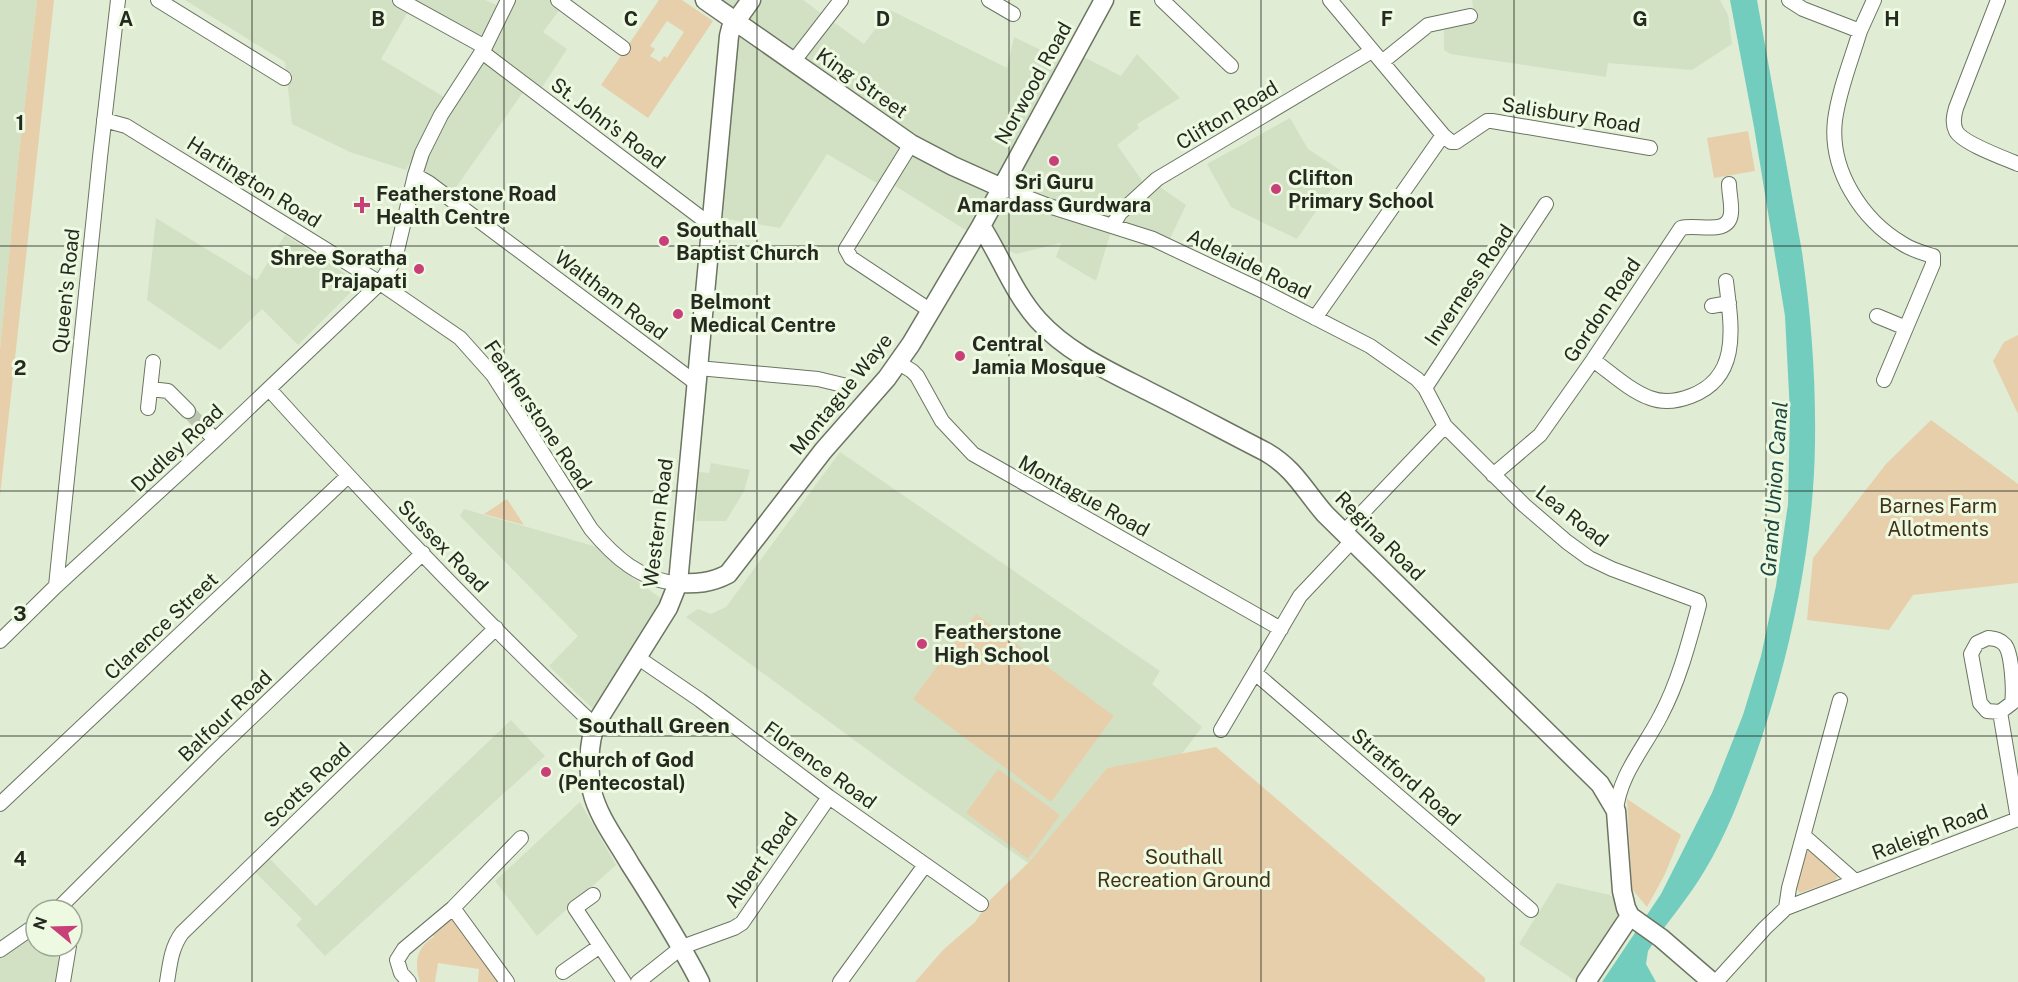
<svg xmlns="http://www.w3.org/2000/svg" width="2018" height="982" font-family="'Public Sans',sans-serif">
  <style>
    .built { fill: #d2e1c4 }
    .green { fill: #e8cfab; fill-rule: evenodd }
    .water { fill: #72cdbe }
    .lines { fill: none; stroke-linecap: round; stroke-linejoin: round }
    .street-tunnel { stroke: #bbc5b0; stroke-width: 14; stroke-dasharray: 14 7; stroke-linecap: butt }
    .street-casing { stroke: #6b7561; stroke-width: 16 }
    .secondary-casing { stroke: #6b7561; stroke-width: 21 }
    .street { stroke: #fff; stroke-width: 14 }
    .secondary { stroke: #fff; stroke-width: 18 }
    .grid { fill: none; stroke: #252920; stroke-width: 1.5; stroke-opacity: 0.55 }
    .poi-dot { fill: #c93f78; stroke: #edf9e1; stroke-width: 2 }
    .labels { text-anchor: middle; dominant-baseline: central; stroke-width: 6; stroke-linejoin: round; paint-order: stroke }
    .street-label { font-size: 20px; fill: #252920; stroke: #edf9e1 }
    .poi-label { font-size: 20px; font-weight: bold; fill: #252920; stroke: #edf9e1; text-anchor: start }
    .park-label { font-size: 20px; fill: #423115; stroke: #edf9e1 }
    .water-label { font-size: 21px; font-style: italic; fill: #1d4740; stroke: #edf9e1 }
    .neighbourhood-label { font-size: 21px; font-weight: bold; fill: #252920; stroke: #edf9e1 }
    .grid-label { font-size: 20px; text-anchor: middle; font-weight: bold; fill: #252920; stroke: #edf9e1; stroke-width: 6; stroke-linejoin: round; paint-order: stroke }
  </style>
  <rect width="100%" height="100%" fill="#e0ecd4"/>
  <!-- built -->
  <path class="built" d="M0 0H37L19 153 0 350Z
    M185 0H485L506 9 510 0H559L564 4 543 32 567 49 537 95 526 88 445 203 420 187 428 148 491 47 413 3 381 59 444 97 406 170 350 152 292 124 285 62Z
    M703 0H803L864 44 890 10 1007 68 1014 37 1070 64 1076 53 1121 76 1137 54 1180 98 1137 124 1139 128 1117 145 1143 182 1150 180 1186 205 1167 245 1112 228 1096 281 1056 257 1061 243 1016 254 964 229 884 179 880 185 827 154 780 228 721 218 738 45 733 22Z
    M1472 0H1720L1728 15 1732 44 1692 70 1608 63 1606 77 1450 54 1444 50V26L1475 20Z
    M1290 118 1308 149 1343 172 1297 239 1231 207 1207 164Z
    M156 218 257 280 285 235 360 283 298 345 262 309 220 350 147 300Z
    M840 452 1160 671 1152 684 1202 727 1180 756 1107 768 1028 863 898 772 686 617 698 609 711 614 726 607Z
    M711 463 750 470 744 491 726 521H696L699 472 709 473Z
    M464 509 597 547 619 568 674 608 600 716 549 666 578 636 460 516Z
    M511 720 545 756 325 956 296 925 302 919 254 871 268 857 316 906Z
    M580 802 616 865 537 936 495 881Z
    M1557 883 1610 895 1621 904 1617 920 1577 982 1519 944Z
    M36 928V946H65L59 982H0V953Z"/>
  <!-- green -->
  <path class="green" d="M37 0H54L0 496V350L19 153Z
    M659 0H682L713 21 648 118 601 85ZM667 21 684 32 667 58 664 56 660 62 650 56 655 49 650 46Z
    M1748 131 1755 171 1714 178 1707 138Z
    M2018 335V414L1993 361 2004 342Z
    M1931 420 2018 484V583L1913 595 1889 630 1807 620 1813 558 1886 464Z
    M507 499 524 525 484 514Z
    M976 614 1114 716 1051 802 913 699Z
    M1216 747 1485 978V982H915L943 950 975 922 991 899 1028 863 1107 768Z
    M998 769 1060 815 1028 859 966 813Z
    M1627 799 1681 835 1665 874 1647 907 1632 889Z
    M1808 851 1814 852 1838 875 1836 880 1800 893 1796 888 1805 856Z
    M448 918H453L456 921 497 982H478L479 969 438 963 435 982H420C414 964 416 947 434 937L432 934Z"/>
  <!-- water -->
  <path class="water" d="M1730 0H1757L1802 252C1811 314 1816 379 1815 442 1814 543 1790 658 1756 754 1742 793 1727 834 1705 870 1688 899 1666 923 1648 951L1646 964 1656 982H1602L1661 894 1712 793 1743 715 1761 656 1776 586 1788 504 1790 413 1785 316 1754 127Z"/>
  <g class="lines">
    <!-- street-tunnel -->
    <path class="street-tunnel" d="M188 411 203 427"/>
    <defs>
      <path id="street" d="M158 0 284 78
        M400 0 485 47
        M558 0 623 48
        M989 0 1013 14
        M1162 0 1231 66
        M1330 0 1443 135 1451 142H1456L1487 121H1492L1650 148
        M1789 0 1803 9 1860 31 1874 0
        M1998 0 1956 108C1954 115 1952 123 1956 131 1962 143 2004 158 2018 164
        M1860 31C1851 61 1839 90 1835 120 1829 170 1862 220 1903 244 1912 250 1923 253 1933 256V264L1884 380
        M482 52 700 217 712 222
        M793 62 841 0
        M1382 62 1428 25 1470 16
        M104 120 126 126 380 283 460 338 493 375 591 529C614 557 641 581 678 583
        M911 144 846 249 851 258 931 311
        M415 175 429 183 696 383
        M1002 188 1049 206 1153 239 1263 291 1370 346 1417 379 1425 388 1445 426 1524 505 1567 542 1589 558 1612 569 1698 601 1699 605C1689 642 1679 681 1661 715 1645 747 1619 775 1616 811
        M1113 225 1120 213 1157 179 1372 51
        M1712 306 1729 303
        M1877 316 1906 328
        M1315 318 1443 135
        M1593 360C1610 372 1630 391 1650 398 1663 403 1678 401 1691 396 1742 377 1731 324 1726 281
        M899 363 912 371 917 376 942 421 973 454 1281 629
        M698 368 818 379 847 386
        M1425 388 1546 204
        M150 389 168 391 188 411
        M269 389C372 503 478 615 589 720L596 723
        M148 408 153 362
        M203 427 215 440
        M1493 475 1540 435 1593 360 1681 228C1696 223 1729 237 1731 213 1732 204 1729 193 1729 184
        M1344 532 1445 426
        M56 586 100 157 118 0
        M1988 638C1995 639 2000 639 2005 645 2012 654 2014 691 2012 703L2000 712 1987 711 1980 703 1971 654 1977 643Z
        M0 641 56 586 215 440 380 283 395 259 415 175 422 153 441 115 485 47 508 0
        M637 657 700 700 829 797 981 904
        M1255 673 1531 910
        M2000 712 2018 819
        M1221 730 1300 596 1352 541
        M0 804 348 476
        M1804 836 1855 881
        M593 895 575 908 624 982
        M453 908 521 838
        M1786 908 1789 888 1840 700
        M57 910 215 752 423 553
        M0 950 36 925
        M563 972 600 946
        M63 982 69 946
        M167 982C170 964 171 948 182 933L496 628
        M409 982 401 973 397 960 404 949 453 908 507 982
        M638 982 682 947 734 928 742 923 829 797
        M840 982 925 865
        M1716 982 1765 928 1786 908 2018 819"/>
      <path id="secondary" d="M705 0 911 144 953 166 1002 188
        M981 226C1001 257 1013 292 1038 320 1068 353 1109 371 1148 391 1188 411 1227 432 1266 452 1295 469 1304 490 1325 514L1600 784 1616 811 1622 891 1626 908 1630 916 1661 938 1712 982
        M678 583C696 584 711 583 728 574L823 451 887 378 911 344 981 226 1104 0
        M700 982C679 941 655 903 630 864 617 841 598 817 592 791 588 770 588 744 596 723L668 608 678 583 729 36 731 28 751 0
        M1586 982 1630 916"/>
    </defs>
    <!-- street casing -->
    <use href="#street" class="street-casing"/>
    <!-- secondary casing -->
    <use href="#secondary" class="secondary-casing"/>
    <!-- street -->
    <use href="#street" class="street"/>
    <!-- secondary -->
    <use href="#secondary" class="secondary"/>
  </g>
  <!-- grid -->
  <path class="grid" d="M252 0V982M504 0V982M757 0V982M1009 0V982M1261 0V982M1514 0V982M1766 0V982M0 246H2018M0 491H2018M0 736H2018"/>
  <!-- markers -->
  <g class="poi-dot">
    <circle cx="1054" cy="161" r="6"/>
    <circle cx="1276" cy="189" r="6"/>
    <path d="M359 196h6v6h6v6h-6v6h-6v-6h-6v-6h6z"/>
    <circle cx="664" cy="241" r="6"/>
    <circle cx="419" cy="269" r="6"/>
    <circle cx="678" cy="314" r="6"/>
    <circle cx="960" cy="356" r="6"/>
    <circle cx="922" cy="644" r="6"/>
    <circle cx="546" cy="772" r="6"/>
  </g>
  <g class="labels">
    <!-- street labels -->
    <g class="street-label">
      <text transform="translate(862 83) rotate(35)">King Street</text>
      <text transform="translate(1033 83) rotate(-61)">Norwood Road</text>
      <text transform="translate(1227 115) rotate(-31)">Clifton Road</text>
      <text transform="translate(1571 115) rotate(9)">Salisbury Road</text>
      <text transform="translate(608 123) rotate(37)">St. John's Road</text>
      <text transform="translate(254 182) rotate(32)">Hartington Road</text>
      <text transform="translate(1249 264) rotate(26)">Adelaide Road</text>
      <text transform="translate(1469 285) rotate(-56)">Inverness Road</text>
      <text transform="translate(66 291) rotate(-84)">Queen's Road</text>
      <text transform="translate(611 295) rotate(37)">Waltham Road</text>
      <text transform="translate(1602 310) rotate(-56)">Gordon Road</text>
      <text transform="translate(841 394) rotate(-51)">Montague Waye</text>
      <text transform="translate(538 415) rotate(56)">Featherstone Road</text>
      <text transform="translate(177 448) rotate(-43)">Dudley Road</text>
      <text transform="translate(1084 496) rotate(29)">Montague Road</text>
      <text transform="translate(1572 516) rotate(38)">Lea Road</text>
      <text transform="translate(658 523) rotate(-83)">Western Road</text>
      <text transform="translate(1380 536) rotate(45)">Regina Road</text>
      <text transform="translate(443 546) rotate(46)">Sussex Road</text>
      <text transform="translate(161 626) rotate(-43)">Clarence Street</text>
      <text transform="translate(225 716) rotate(-44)">Balfour Road</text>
      <text transform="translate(820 765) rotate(36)">Florence Road</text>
      <text transform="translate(1406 777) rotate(41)">Stratford Road</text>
      <text transform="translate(307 785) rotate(-44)">Scotts Road</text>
      <text transform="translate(1930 832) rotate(-21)">Raleigh Road</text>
      <text transform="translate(761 860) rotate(-55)">Albert Road</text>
    </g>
    <!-- poi labels -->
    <g class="poi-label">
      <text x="1288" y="178">Clifton<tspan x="1288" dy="23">Primary School</tspan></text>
      <text x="1054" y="182" text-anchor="middle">Sri Guru<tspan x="1054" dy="23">Amardass Gurdwara</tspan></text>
      <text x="376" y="194">Featherstone Road<tspan x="376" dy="23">Health Centre</tspan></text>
      <text x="676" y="230">Southall<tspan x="676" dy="23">Baptist Church</tspan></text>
      <text x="407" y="258" text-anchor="end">Shree Soratha<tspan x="407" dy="23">Prajapati</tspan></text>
      <text x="690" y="302">Belmont<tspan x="690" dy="23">Medical Centre</tspan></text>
      <text x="972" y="344">Central<tspan x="972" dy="23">Jamia Mosque</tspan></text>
      <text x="934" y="632">Featherstone<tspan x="934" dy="23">High School</tspan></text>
      <text x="558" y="760">Church of God<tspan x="558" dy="23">(Pentecostal)</tspan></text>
    </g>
    <!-- park labels -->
    <g class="park-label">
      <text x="1938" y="506">Barnes Farm<tspan x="1938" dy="23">Allotments</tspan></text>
      <text x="1184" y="857">Southall<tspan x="1184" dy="23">Recreation Ground</tspan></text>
    </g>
    <!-- water labels -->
    <g class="water-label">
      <text transform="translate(1774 489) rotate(-86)">Grand Union Canal</text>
    </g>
    <!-- neighbourhood labels -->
    <g class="neighbourhood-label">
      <text x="654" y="725">Southall Green</text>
    </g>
  </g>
  <g class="grid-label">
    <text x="126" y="26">A</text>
    <text x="378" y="26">B</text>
    <text x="631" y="26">C</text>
    <text x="883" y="26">D</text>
    <text x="1135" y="26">E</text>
    <text x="1387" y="26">F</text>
    <text x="1640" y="26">G</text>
    <text x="1892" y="26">H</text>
    <text x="20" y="130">1</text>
    <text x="20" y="375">2</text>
    <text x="20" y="621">3</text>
    <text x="20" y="866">4</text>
  </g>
  <!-- north arrow -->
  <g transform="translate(54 928) rotate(289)"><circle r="28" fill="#edf9e1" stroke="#9da694" stroke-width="1.5"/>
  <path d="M0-4.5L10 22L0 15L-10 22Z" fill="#c93f78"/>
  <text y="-9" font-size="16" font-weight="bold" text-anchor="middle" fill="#252920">N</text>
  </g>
</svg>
